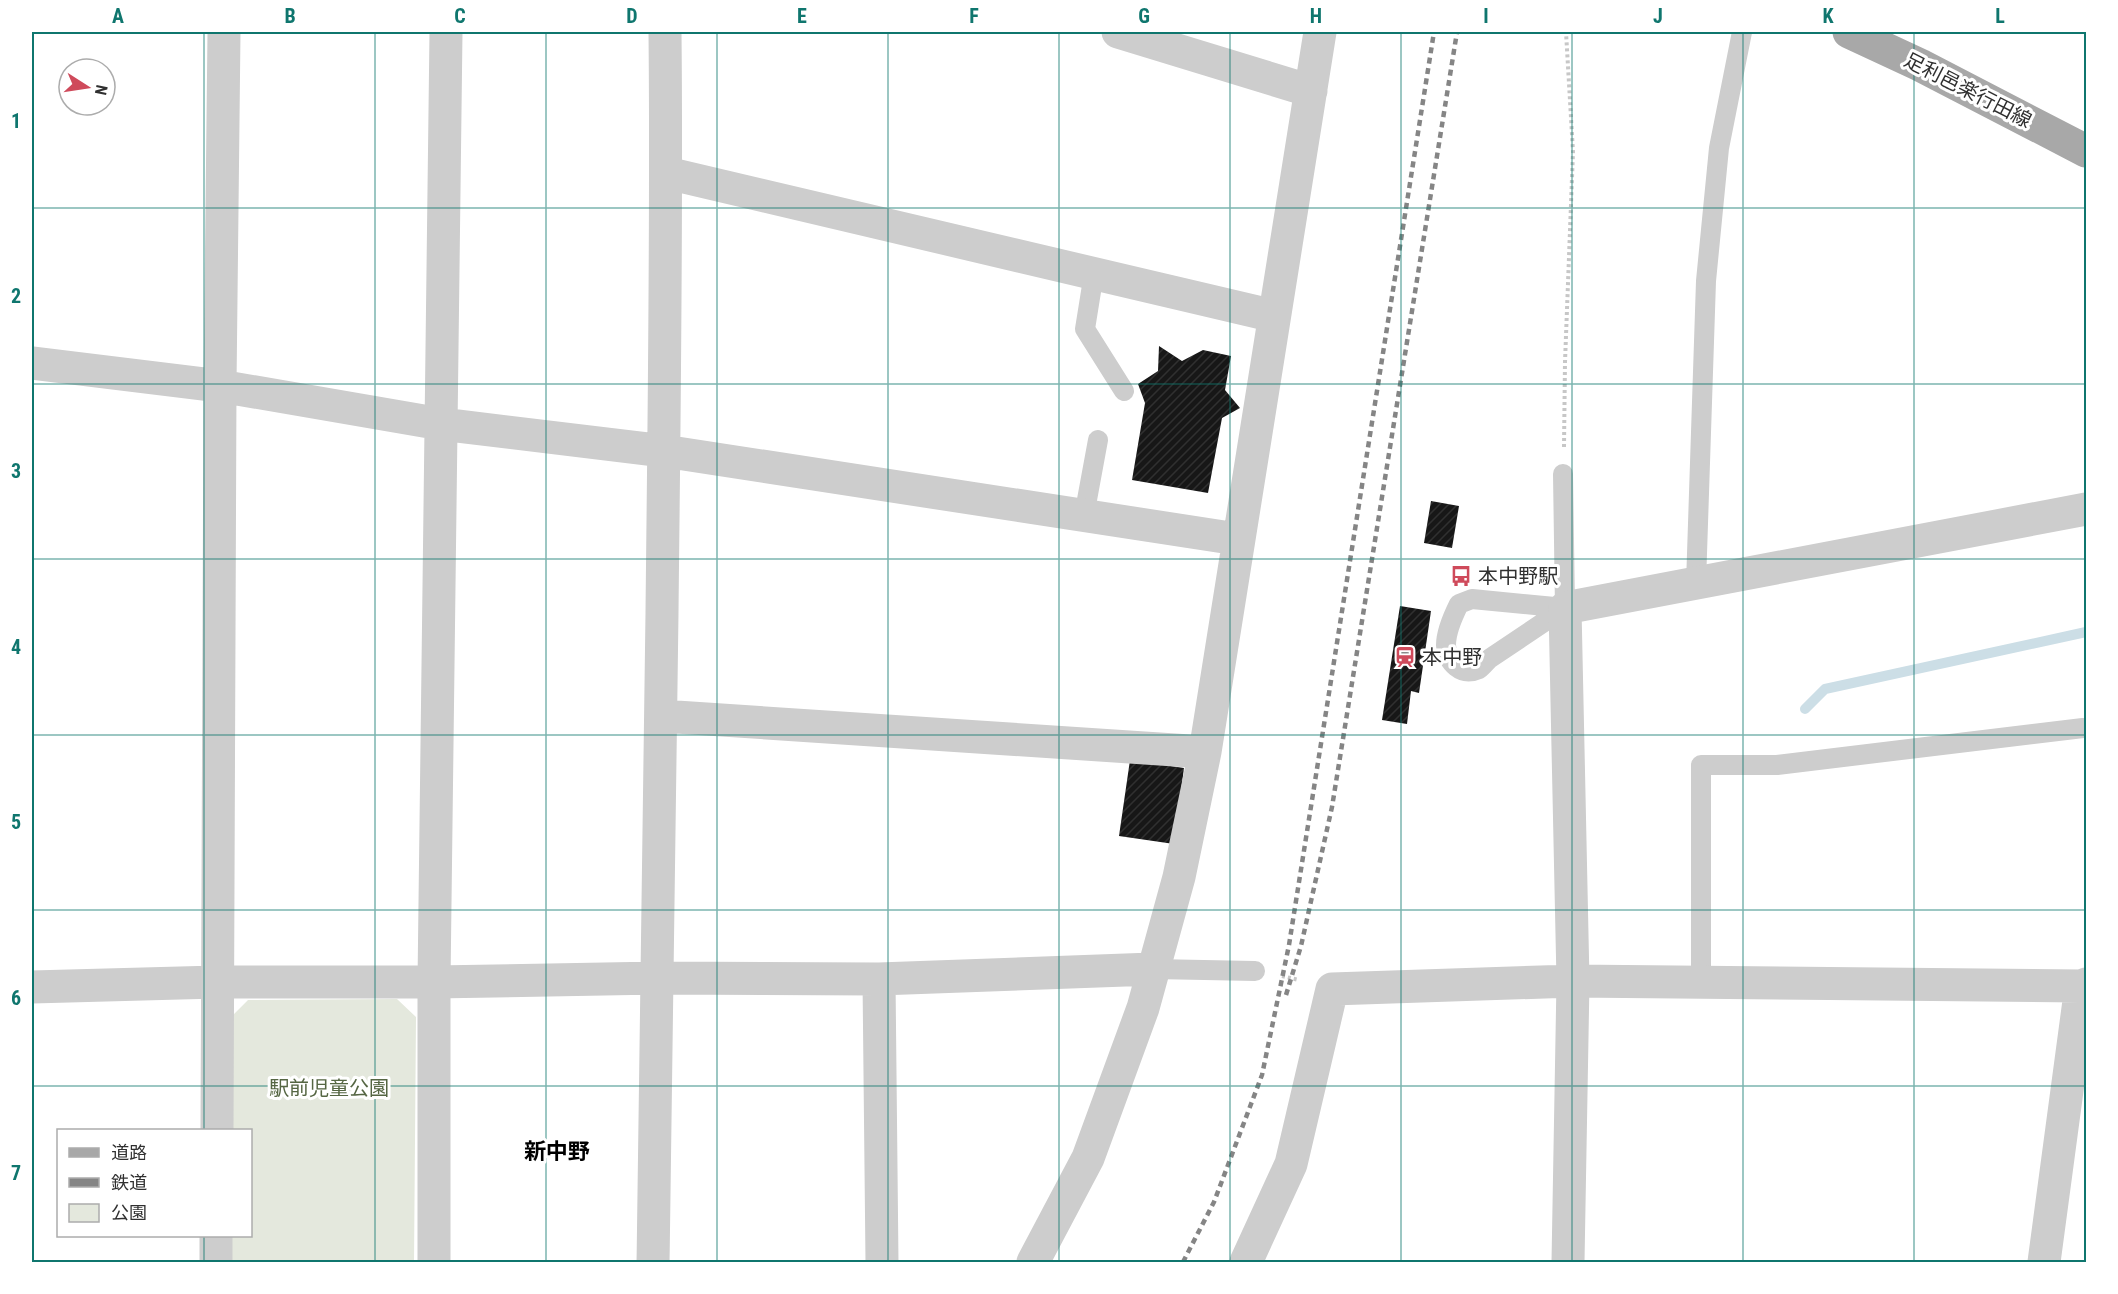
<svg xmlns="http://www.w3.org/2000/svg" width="2118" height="1294" font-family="'Roboto Condensed','Noto Sans JP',sans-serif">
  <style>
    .green { fill: #e4e8dd }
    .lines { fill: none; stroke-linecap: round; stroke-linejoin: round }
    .stream { stroke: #ccdee6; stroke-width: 10 }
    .building { fill: url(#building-hatch) }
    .path { stroke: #c7c7c7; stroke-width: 4; stroke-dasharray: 3 3; stroke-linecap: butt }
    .service { stroke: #cdcdcd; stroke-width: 20 }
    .minor { stroke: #cdcdcd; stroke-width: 33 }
    .primary { stroke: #a8a8a8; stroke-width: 33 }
    .rail { stroke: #858585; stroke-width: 4.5; stroke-dasharray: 6 4.5; stroke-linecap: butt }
    .grid { fill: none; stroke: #0f766e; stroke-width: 1.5; stroke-opacity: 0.55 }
    .labels { text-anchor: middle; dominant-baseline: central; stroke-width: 6; stroke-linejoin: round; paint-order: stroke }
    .street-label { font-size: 20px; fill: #303030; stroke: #fff }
    .poi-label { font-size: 20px; fill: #303030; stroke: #fff; text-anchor: start }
    .park-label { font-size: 20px; fill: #556643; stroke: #fff }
    .quarter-label { font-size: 22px; font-weight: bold; fill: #000; stroke: #fff }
    .neatline { fill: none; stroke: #0f766e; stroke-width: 2 }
    .grid-label { font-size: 20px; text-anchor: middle; font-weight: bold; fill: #0f766e }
  </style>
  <defs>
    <pattern id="building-hatch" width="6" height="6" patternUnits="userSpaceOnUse" patternTransform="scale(1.5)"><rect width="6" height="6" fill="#171717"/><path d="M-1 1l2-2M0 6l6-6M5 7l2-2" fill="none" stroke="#303030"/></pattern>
  </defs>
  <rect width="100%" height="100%" fill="#fff"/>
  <!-- green -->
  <path class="green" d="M397 999 416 1017 414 1262H230L231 1236H250V1130H232L233 1015 248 1000Z"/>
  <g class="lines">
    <!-- stream -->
    <path class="stream" d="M1805 709 1825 689 2086 632"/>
  </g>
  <!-- building -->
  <path class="building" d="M1159 346 1182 361 1203 350 1231 356 1225 390 1240 408 1222 418 1208 493 1132 480 1145 403 1138 384 1158 371Z
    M1431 501 1459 506 1452 548 1424 543Z
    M1400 606 1431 611 1419 693 1411 691 1407 724 1382 720Z
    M1130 760 1184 768 1174 844 1119 836Z"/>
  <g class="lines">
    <!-- path -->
    <path class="path" d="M1564 447 1565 362 1573 152 1566 32
      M1282 976 1299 980"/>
    <!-- service -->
    <path class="service" d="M1094 273 1085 329 1124 391
      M1563 474 1565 608
      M1084 516 1098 440
      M1696 584 1706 281 1719 148 1742 32
      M1472 599 1565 608 1489 659C1486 662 1482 667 1479 669 1461 677 1447 663 1446 645 1446 632 1453 616 1459 604Z
      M1153 969 1255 971
      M1701 982V765H1777L2083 728"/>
    <!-- minor -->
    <path class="minor" d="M1118 32 1311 91
      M667 173 1274 316
      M32 363 220 386 441 424 664 451 1237 539
      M661 716 1205 752
      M879 979 882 1262
      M32 987 217 982H434L659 978 879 979 1153 969
      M217 1130 220 386 224 32
      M216 1262V1236
      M434 1262V982L446 32
      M653 1262C657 1046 660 830 662 613 664 419 667 225 665 32
      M1033 1262 1088 1158 1143 1008 1179 877 1205 752 1320 32
      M1246 1262 1291 1164 1332 989 1573 981 2081 986 2086 984
      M1568 1262 1573 981 1565 608 2086 509
      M2044 1262 2081 986"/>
    <!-- primary -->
    <path class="primary" d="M1849 32 1920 65 2086 151"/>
    <!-- rail -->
    <path class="rail" d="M1286 995 1301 946 1332 807 1457 32
      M1183 1262 1214 1202 1262 1075 1289 945 1434 32"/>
  </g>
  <!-- grid -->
  <path class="grid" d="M204 32V1130M375 32V1262M546 32V1262M717 32V1262M888 32V1262M1059 32V1262M1230 32V1262M1401 32V1262M1572 32V1262M1743 32V1262M1914 32V1262M32 208H2086M32 384H2086M32 559H2086M32 735H2086M32 910H2086M32 1086H2086M204 1236V1262"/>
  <!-- icons -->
  <defs>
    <symbol id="bus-bare" viewBox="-9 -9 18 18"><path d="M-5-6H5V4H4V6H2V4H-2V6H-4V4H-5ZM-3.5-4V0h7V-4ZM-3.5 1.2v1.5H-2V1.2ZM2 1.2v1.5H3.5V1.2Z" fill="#cf4a5b" stroke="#fff" stroke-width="2.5" paint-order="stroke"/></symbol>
    <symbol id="station-bare" viewBox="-9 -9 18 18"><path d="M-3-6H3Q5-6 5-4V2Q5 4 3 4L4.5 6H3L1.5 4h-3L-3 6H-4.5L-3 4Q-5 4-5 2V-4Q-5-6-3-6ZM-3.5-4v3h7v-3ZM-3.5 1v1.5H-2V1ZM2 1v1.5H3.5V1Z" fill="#cf4a5b" stroke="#fff" stroke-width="2.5" paint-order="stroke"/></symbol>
  </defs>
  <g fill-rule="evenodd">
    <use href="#bus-bare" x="1446" y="561" width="30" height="30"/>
    <use href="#station-bare" x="1390" y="642" width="30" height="30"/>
  </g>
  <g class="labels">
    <!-- street labels -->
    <g class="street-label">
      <text transform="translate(1968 90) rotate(27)">足利邑楽行田線</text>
    </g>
    <!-- poi labels -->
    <g class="poi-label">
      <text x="1478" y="576">本中野駅</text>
      <text x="1422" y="657">本中野</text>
    </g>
    <!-- park labels -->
    <g class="park-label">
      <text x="329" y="1088">駅前児童公園</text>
    </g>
    <!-- quarter labels -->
    <g class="quarter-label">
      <text x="557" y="1151">新中野</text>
    </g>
  </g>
  <!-- border -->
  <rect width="2118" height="1294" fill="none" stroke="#ffffff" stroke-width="66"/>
  <!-- legend -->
  <rect x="57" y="1129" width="195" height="108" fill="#ffffff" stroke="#acacac" stroke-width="1.5"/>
  <rect x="69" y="1148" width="30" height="9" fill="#a8a8a8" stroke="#acacac" stroke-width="1.5"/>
  <text x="111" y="1159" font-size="18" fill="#303030">道路</text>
  <rect x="69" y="1178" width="30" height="9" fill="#858585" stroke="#acacac" stroke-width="1.5"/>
  <text x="111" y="1189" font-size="18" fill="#303030">鉄道</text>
  <rect x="69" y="1204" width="30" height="18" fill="#e4e8dd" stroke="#acacac" stroke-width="1.5"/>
  <text x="111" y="1219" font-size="18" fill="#303030">公園</text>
  <!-- north arrow -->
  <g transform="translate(87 87) rotate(102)"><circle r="28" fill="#ffffff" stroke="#acacac" stroke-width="1.5"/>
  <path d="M0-4.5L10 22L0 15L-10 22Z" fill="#cf4a5b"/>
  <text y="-9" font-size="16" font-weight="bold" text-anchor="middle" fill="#303030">N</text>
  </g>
  <rect x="33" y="33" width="2052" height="1228" class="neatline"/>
  <g class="grid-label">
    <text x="118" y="23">A</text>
    <text x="290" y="23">B</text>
    <text x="460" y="23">C</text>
    <text x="632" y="23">D</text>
    <text x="802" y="23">E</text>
    <text x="974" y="23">F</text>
    <text x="1144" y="23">G</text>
    <text x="1316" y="23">H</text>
    <text x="1486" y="23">I</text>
    <text x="1658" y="23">J</text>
    <text x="1828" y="23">K</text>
    <text x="2000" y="23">L</text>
    <text x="16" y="128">1</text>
    <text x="16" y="303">2</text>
    <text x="16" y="478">3</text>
    <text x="16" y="654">4</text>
    <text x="16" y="829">5</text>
    <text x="16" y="1005">6</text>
    <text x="16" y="1180">7</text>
  </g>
</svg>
